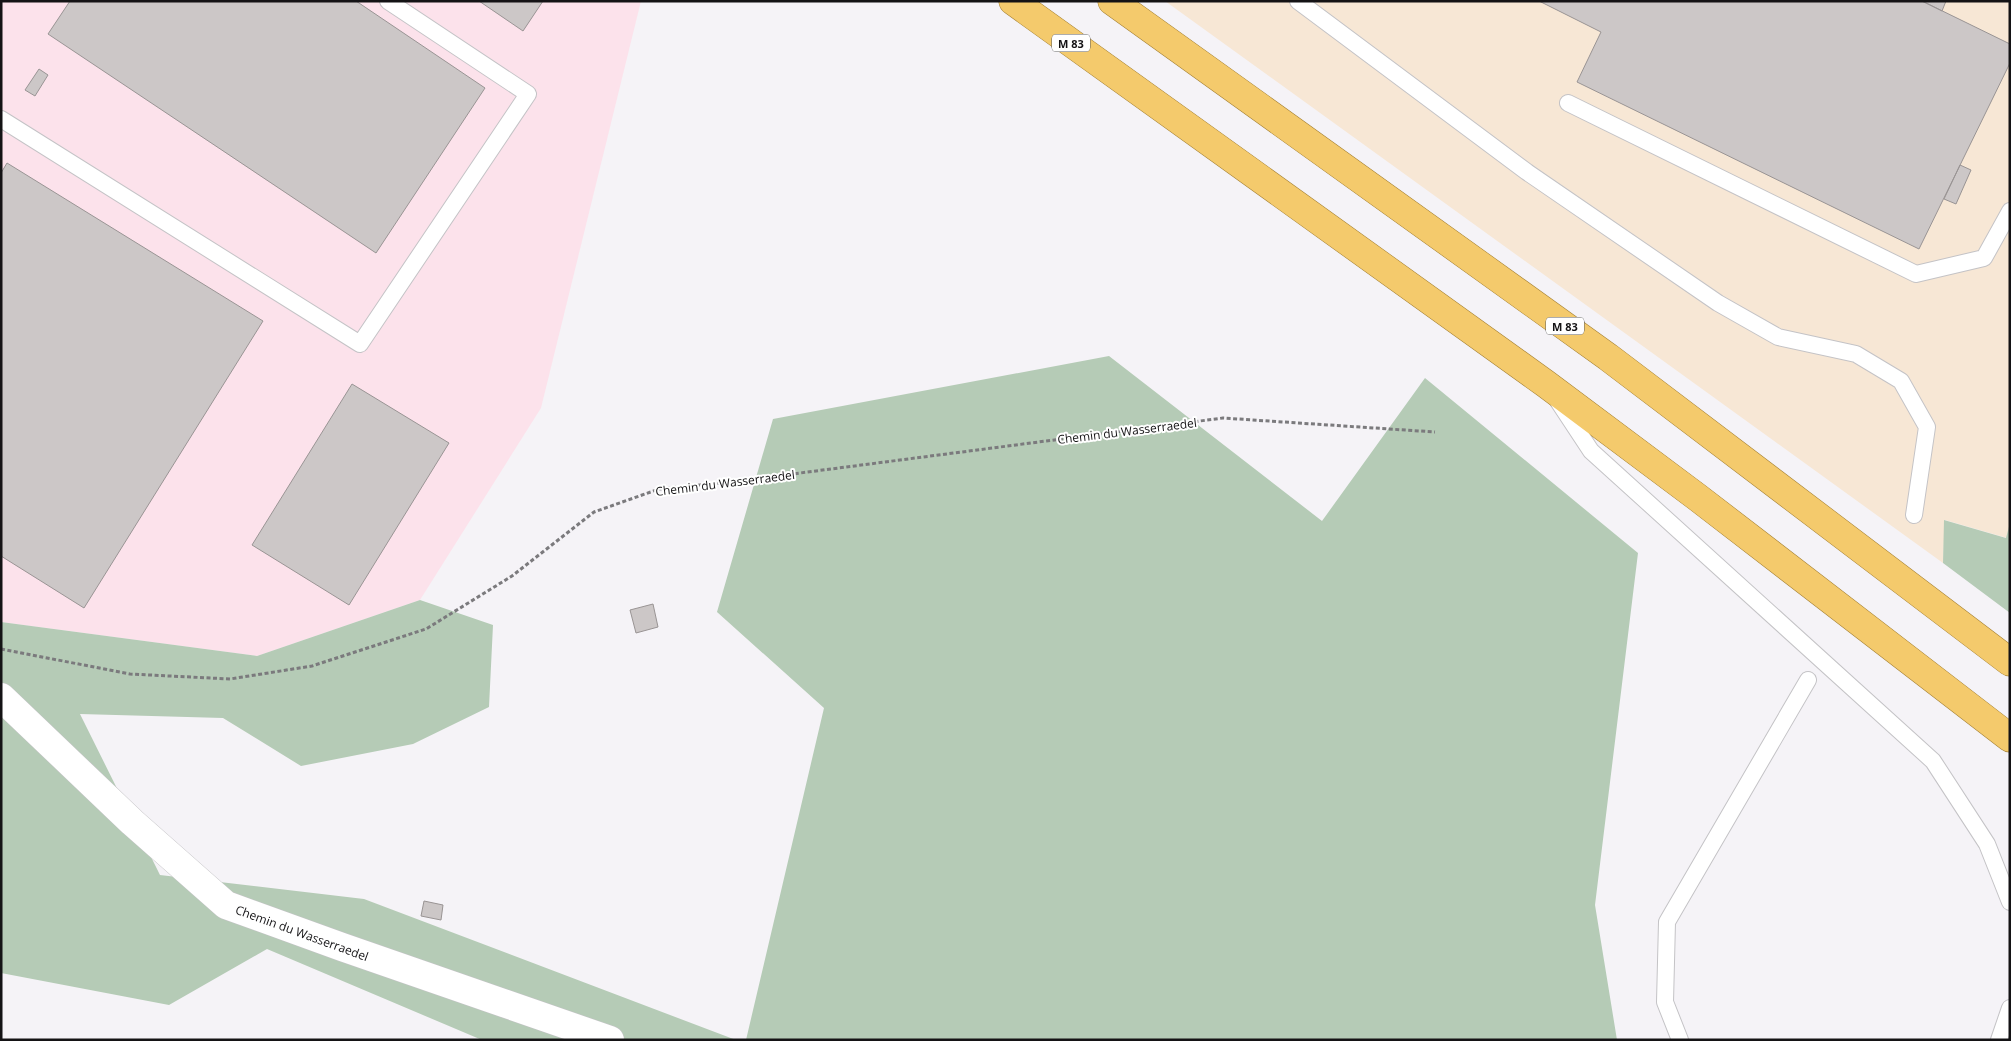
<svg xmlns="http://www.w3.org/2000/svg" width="2011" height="1041" font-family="'Open Sans',sans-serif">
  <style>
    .commercial { fill: #f7e7d5 }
    .industrial { fill: #fce2eb }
    .green { fill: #b5cbb6 }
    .building { fill: #ccc7c7; stroke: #999494 }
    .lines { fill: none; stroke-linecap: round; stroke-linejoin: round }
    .service-casing { stroke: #c4c3c6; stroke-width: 18 }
    .minor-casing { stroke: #c4c3c6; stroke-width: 29 }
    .trunk-casing { stroke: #a48136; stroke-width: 29 }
    .path { stroke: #7b7a7d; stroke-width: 3; stroke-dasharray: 4 2.5; stroke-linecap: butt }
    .service { stroke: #fff; stroke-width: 16 }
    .minor { stroke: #fff; stroke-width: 28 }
    .trunk { stroke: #f4ca6c; stroke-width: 28 }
    .labels { text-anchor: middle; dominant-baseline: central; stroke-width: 4; stroke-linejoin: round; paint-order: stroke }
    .shield { fill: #fff; stroke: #5a5a5b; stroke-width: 1 }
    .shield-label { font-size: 11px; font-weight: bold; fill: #141315 }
    .street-label { font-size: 12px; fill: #141315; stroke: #fff }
  </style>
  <rect width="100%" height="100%" fill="#f5f3f7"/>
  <!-- commercial -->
  <path class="commercial" d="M1165 1H2010V523L2007 538 1945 520 1943 563Z"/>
  <!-- industrial -->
  <path class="industrial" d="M1 1H641L541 408 420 600 257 656 1 622Z"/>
  <!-- green -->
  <path class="green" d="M1109 356 1322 521 1425 378 1638 553 1595 905 1617 1040H746L824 708 717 612 773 419Z
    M1944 520 2006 538 2010 523V613L1943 563Z
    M420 600 493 625 489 707 413 744 301 766 223 718 80 714 160 875 364 899 736 1040H482L267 949 169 1005 1 973V622L257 656Z"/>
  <!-- building -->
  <path class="building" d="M70 1H356L485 88 376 253 48 34Z
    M479 1H543L523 31Z
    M1539 1H1922L2010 44V63L1919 249 1577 82 1601 32Z
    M1922 1H1946L1942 11Z
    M39 69 48 75 35 96 25 90Z
    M7 163 263 321 84 608 1 556V173Z
    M1960 165 1971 170 1956 204 1944 199Z
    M352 384 449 443 349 605 252 545Z
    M653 604 658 627 636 633 630 610Z
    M424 901 443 905 441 920 421 916Z"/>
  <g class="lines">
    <defs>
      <path id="service" d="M1298 1 1527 172 1718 303 1778 337 1856 354 1901 381 1927 427 1914 515
        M1568 103 1916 274 1984 258 2010 211
        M1 119 360 344 528 94 388 1
        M1558 401 1591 451 1933 761 1987 844 2010 902
        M1680 1040 1665 1002 1667 922 1808 680
        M1999 1040 2010 1008"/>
      <path id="minor" d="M1 697 132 822 226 905 342 947 610 1040"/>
      <path id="trunk" d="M1013 1 1546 384 1697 497 2010 738
        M1112 1 1608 357 2010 662"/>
    </defs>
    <!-- service casing -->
    <use href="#service" class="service-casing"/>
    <!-- minor casing -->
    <use href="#minor" class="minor-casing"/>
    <!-- trunk casing -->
    <use href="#trunk" class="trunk-casing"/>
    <!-- path -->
    <path class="path" d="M1 649 130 674 230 679 312 666 426 629 512 576 594 512 659 489 731 482 1223 418 1435 432"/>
    <!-- service -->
    <use href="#service" class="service"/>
    <!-- minor -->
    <use href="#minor" class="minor"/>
    <!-- trunk -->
    <use href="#trunk" class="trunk"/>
  </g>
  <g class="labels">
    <!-- shield labels -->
    <g class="shield">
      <rect x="1052" y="34.5" width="38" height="17" rx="4"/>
      <rect x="1546" y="317.5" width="38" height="17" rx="4"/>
    </g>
    <g class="shield-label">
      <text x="1071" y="43">M 83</text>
      <text x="1565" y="326">M 83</text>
    </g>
    <!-- street labels -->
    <g class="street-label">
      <text transform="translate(1127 431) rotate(-7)">Chemin du Wasserraedel</text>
      <text transform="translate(725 483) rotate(-7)">Chemin du Wasserraedel</text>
      <text transform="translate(302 933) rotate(20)">Chemin du Wasserraedel</text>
    </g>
  </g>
  <!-- border -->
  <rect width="2011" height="1041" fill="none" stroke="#141315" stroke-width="5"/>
</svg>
